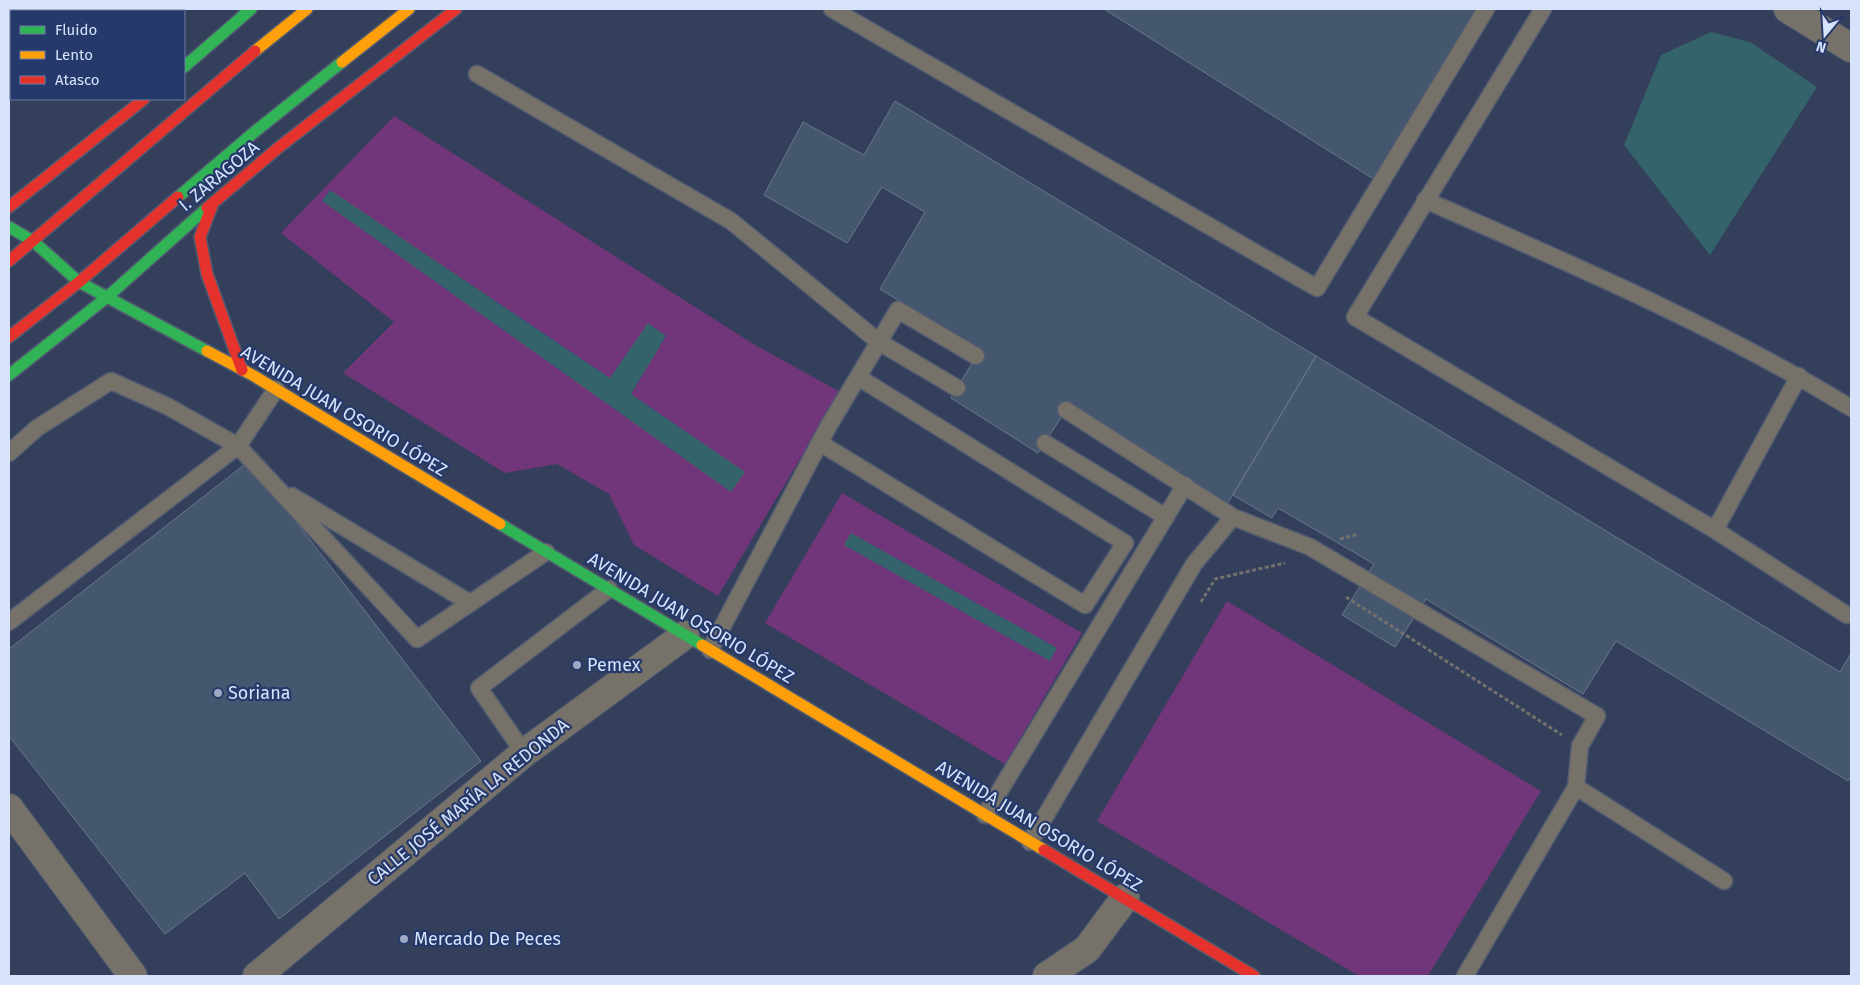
<svg xmlns="http://www.w3.org/2000/svg" width="1860" height="985" font-family="'Fira Sans',sans-serif">
  <style>
    .green { fill: #713679 }
    .water { fill: #34636b }
    .building { fill: #45576e; stroke: #68778d }
    .lines { fill: none; stroke-linecap: round; stroke-linejoin: round }
    .lane-casing { stroke: #515b71; stroke-width: 19 }
    .street-casing { stroke: #515b71; stroke-width: 30 }
    .fast-casing { stroke: #515b71; stroke-width: 14 }
    .slow-casing { stroke: #515b71; stroke-width: 14 }
    .jam-casing { stroke: #515b71; stroke-width: 14 }
    .path { stroke: #73716e; stroke-width: 3; stroke-dasharray: 4 2.5; stroke-linecap: butt }
    .lane { stroke: #767269; stroke-width: 16 }
    .street { stroke: #767269; stroke-width: 28 }
    .fast { stroke: #30b455; stroke-width: 11 }
    .slow { stroke: #ff9f0a; stroke-width: 11 }
    .jam { stroke: #e5322d; stroke-width: 11 }
    .poi-dot { fill: #9eaac3; stroke: #25396a; stroke-width: 2 }
    .labels { text-anchor: middle; dominant-baseline: central; stroke-width: 4.5; stroke-linejoin: round; paint-order: stroke }
    .street-label { font-size: 18px; fill: #d7e3fb; stroke: #25396a }
    .poi-label { font-size: 18px; fill: #d7e3fb; stroke: #25396a; text-anchor: start }
  </style>
  <rect width="100%" height="100%" fill="#343f5b"/>
  <!-- green -->
  <path class="green" d="M394 116 755 345 840 392 718 596 634 545 609 494 557 464 505 473 343 373 394 322 281 233Z
    M842 493 1082 633 1005 764 765 623Z
    M1227 601 1541 791 1428 976H1359L1097 821Z"/>
  <!-- water -->
  <path class="water" d="M1711 32 1750 42 1817 87 1710 255 1624 145 1661 55Z
    M330 190 610 378 648 323 666 336 631 394 745 472 731 492 322 201Z
    M851 533 1057 648 1050 661 844 545Z"/>
  <!-- building -->
  <path class="building" d="M1104 9H1482L1375 180Z
    M895 101 1316 356 1226 506 1066 410 1038 453 951 398 980 350 880 289 925 212 882 187 847 243 764 195 803 122 864 155Z
    M1316 356 1840 672 1851 653V776L1848 781 1616 641 1583 694 1426 599 1395 647 1342 615 1374 564 1278 508 1272 518 1233 495Z
    M249 461 481 761 279 919 245 873 165 934 9 736V649Z"/>
  <g class="lines">
    <defs>
      <path id="lane" d="M832 9 1317 288 1486 9
        M1543 9 1355 317 1715 530 1847 615
        M477 74 731 221 879 342 957 388
        M1425 200C1569 263 1716 326 1851 408
        M1066 410 1233 517
        M820 443 1085 605 1125 543 858 377
        M1045 443 1166 517
        M9 453 37 428 111 381 167 406 238 446 417 639 546 552
        M292 496 470 603
        M1715 530 1799 376
        M9 622 238 446 276 389
        M710 650 828 427 898 310 976 356
        M524 753 479 688 609 589
        M1576 787 1724 881
        M985 815 1185 485
        M1030 842 1194 564 1233 517 1310 547 1597 716 1580 746 1576 787 1465 976"/>
      <path id="street" d="M93 9 97 11
        M1788 9 1851 48
        M9 808 133 976
        M257 976 524 753 685 635
        M1047 976 1087 949 1125 898"/>
      <path id="fast" d="M184 67 251 9
        M178 197 252 134 342 62
        M9 227 33 241 79 282 207 351
        M9 375 106 298 207 208
        M500 524 702 645"/>
      <path id="slow" d="M255 51 307 9
        M342 62 409 9
        M207 351 254 376 500 524
        M702 645 1044 850"/>
      <path id="jam" d="M212 206 200 237 207 274 242 370
        M9 207 144 99
        M207 208 278 148 456 9
        M9 261 255 51
        M9 337 79 282 178 197
        M1044 850 1254 976"/>
    </defs>
    <!-- lane casing -->
    <use href="#lane" class="lane-casing"/>
    <!-- street casing -->
    <use href="#street" class="street-casing"/>
    <!-- fast casing -->
    <use href="#fast" class="fast-casing"/>
    <!-- slow casing -->
    <use href="#slow" class="slow-casing"/>
    <!-- jam casing -->
    <use href="#jam" class="jam-casing"/>
    <!-- path -->
    <path class="path" d="M1340 539 1359 534
      M1346 597 1562 735
      M1201 602 1215 579 1285 563"/>
    <!-- lane -->
    <use href="#lane" class="lane"/>
    <!-- street -->
    <use href="#street" class="street"/>
    <!-- fast -->
    <use href="#fast" class="fast"/>
    <!-- slow -->
    <use href="#slow" class="slow"/>
    <!-- jam -->
    <use href="#jam" class="jam"/>
  </g>
  <!-- markers -->
  <g class="poi-dot">
    <circle cx="577" cy="665" r="5"/>
    <circle cx="218" cy="693" r="5"/>
    <circle cx="404" cy="939" r="5"/>
  </g>
  <g class="labels">
    <!-- street labels -->
    <g class="street-label">
      <text transform="translate(219 176) rotate(-40)">I. ZARAGOZA</text>
      <text transform="translate(344 411) rotate(31)">AVENIDA JUAN OSORIO LÓPEZ</text>
      <text transform="translate(691 618) rotate(31)">AVENIDA JUAN OSORIO LÓPEZ</text>
      <text transform="translate(468 802) rotate(-39)">CALLE JOSÉ MARÍA LA REDONDA</text>
      <text transform="translate(1039 826) rotate(31)">AVENIDA JUAN OSORIO LÓPEZ</text>
    </g>
    <!-- poi labels -->
    <g class="poi-label">
      <text x="587" y="665">Pemex</text>
      <text x="228" y="693">Soriana</text>
      <text x="414" y="939">Mercado De Peces</text>
    </g>
  </g>
  <!-- border -->
  <rect width="1860" height="985" fill="none" stroke="#d7e3fb" stroke-width="20"/>
  <!-- legend -->
  <rect x="10" y="10" width="175" height="90" fill="#25396a" stroke="#6c7da4"/>
  <rect x="20" y="26" width="25" height="8" fill="#30b455" stroke="#6c7da4"/>
  <text x="55" y="35" font-size="15" fill="#d7e3fb">Fluido</text>
  <rect x="20" y="51" width="25" height="8" fill="#ff9f0a" stroke="#6c7da4"/>
  <text x="55" y="60" font-size="15" fill="#d7e3fb">Lento</text>
  <rect x="20" y="76" width="25" height="8" fill="#e5322d" stroke="#6c7da4"/>
  <text x="55" y="85" font-size="15" fill="#d7e3fb">Atasco</text>
  <!-- north arrow -->
  <g transform="translate(1825 35) rotate(198)" stroke="#25396a" stroke-width="4" paint-order="stroke">
  <path d="M0-4L9 19L0 12L-9 19Z" fill="#d7e3fb"/>
  <text y="-8" font-size="14" font-weight="bold" text-anchor="middle" fill="#d7e3fb">N</text>
  </g>
</svg>
